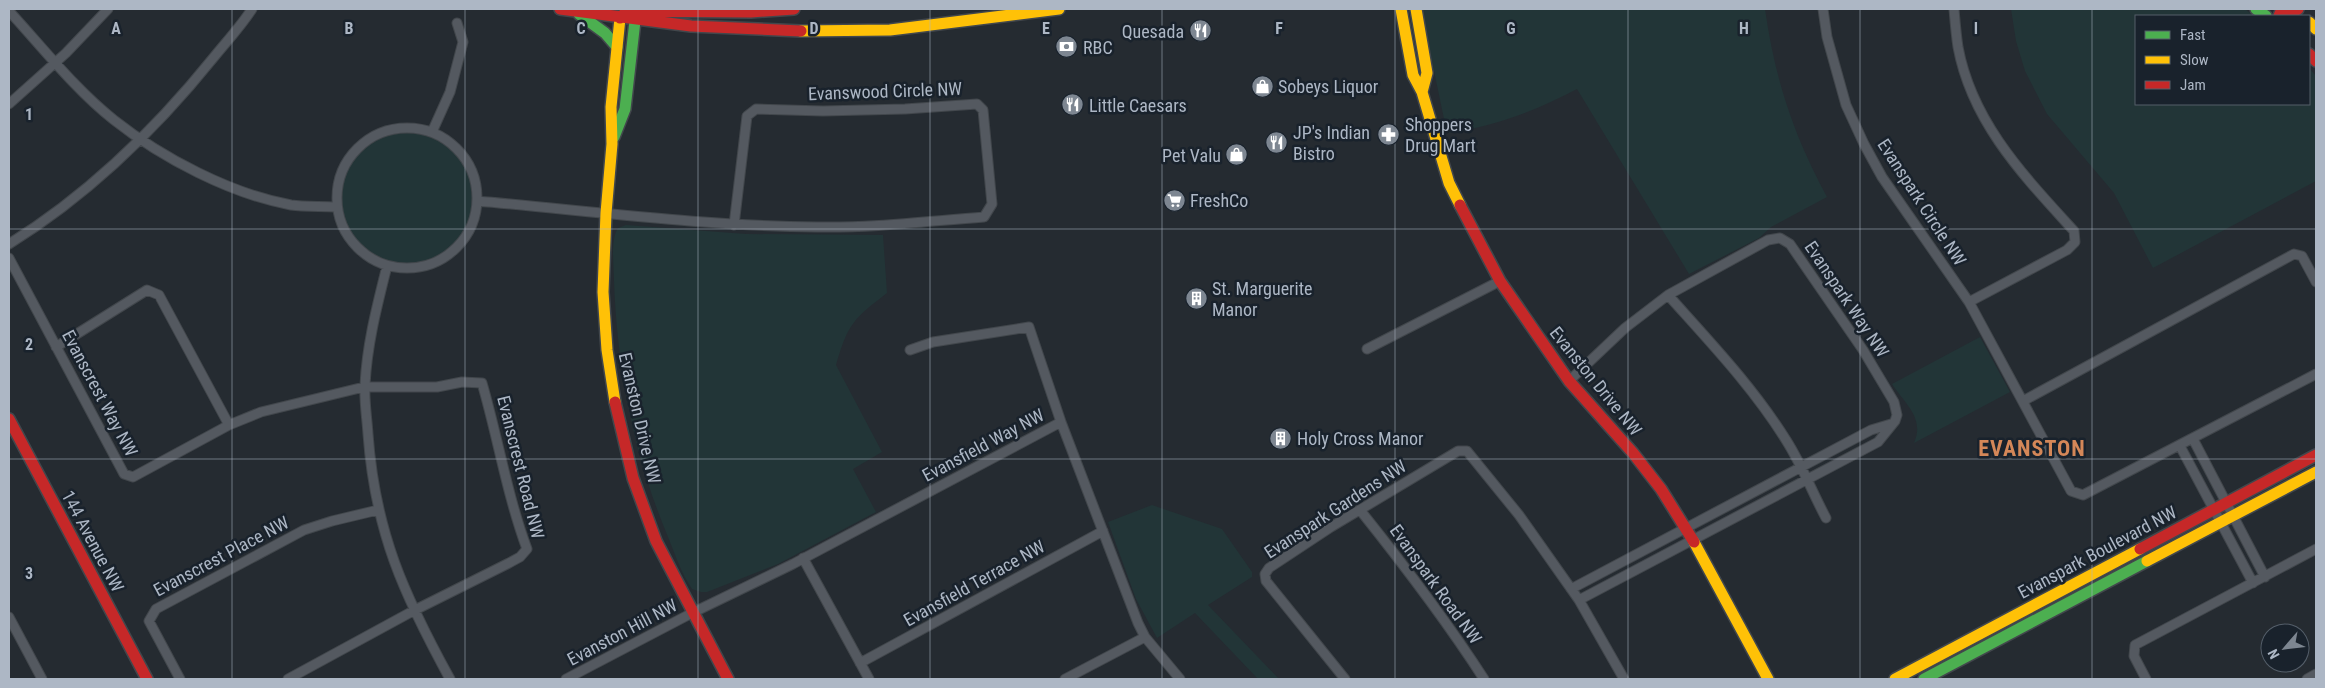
<svg xmlns="http://www.w3.org/2000/svg" width="2325" height="688" font-family="'Roboto Condensed',sans-serif">
  <style>
    .green { fill: #223537 }
    .lines { fill: none; stroke-linecap: round; stroke-linejoin: round }
    .street-casing { stroke: #42474c; stroke-width: 11 }
    .fast-casing { stroke: #42474c; stroke-width: 14 }
    .slow-casing { stroke: #42474c; stroke-width: 14 }
    .jam-casing { stroke: #42474c; stroke-width: 14 }
    .street { stroke: #545960; stroke-width: 9 }
    .fast { stroke: #4caf50; stroke-width: 11 }
    .slow { stroke: #ffc107; stroke-width: 11 }
    .jam { stroke: #c62828; stroke-width: 11 }
    .grid { fill: none; stroke: #adb7c5; stroke-width: 1; stroke-opacity: 0.55 }
    .labels { text-anchor: middle; dominant-baseline: central; stroke-width: 5; stroke-linejoin: round; paint-order: stroke }
    .poi-label { font-size: 18px; fill: #adb7c5; stroke: #19222c; text-anchor: start }
    .street-label { font-size: 18px; fill: #adb7c5; stroke: #19222c }
    .district-label { font-size: 22px; font-weight: bold; letter-spacing: 1px; fill: #d48758; stroke: #19222c }
    .grid-label { font-size: 16px; text-anchor: middle; font-weight: bold; fill: #adb7c5; stroke: #19222c; stroke-width: 5; stroke-linejoin: round; paint-order: stroke }
  </style>
  <rect width="100%" height="100%" fill="#252b31"/>
  <!-- green -->
  <path class="green" d="M1421 9H1765C1775 79 1793 134 1827 197L1771 227 1759 238 1689 274 1577 89C1535 111 1494 127 1447 133Z
    M2011 9H2245L2254 16H2136V104H2309V68L2316 76V181L2153 268 2114 193 2047 114 2025 71 2016 41Z
    M341 199a66 66 0 1 1 132 0a66 66 0 1 1-132 0Z
    M626 225 746 234 883 235 887 293C853 319 848 324 836 365L882 452 853 469 876 512 778 564 707 592H701L692 589C681 573 675 554 668 537 634 456 617 368 614 281 614 266 610 240 618 228Z
    M1980 337 2010 392 1914 443C1925 418 1905 404 1892 384Z
    M1152 505 1222 529 1252 572V577L1208 605 1279 679H1258L1195 613 1157 638 1136 599 1108 522Z"/>
  <g class="lines">
    <defs>
      <path id="street" d="M1823 9 1827 37 1846 105 1864 144 1882 177 1969 302 2071 491 2083 495 2316 374
        M1954 9C1955 21 1956 34 1958 47 1972 123 2025 177 2074 231L2075 242 2067 250 1969 302
        M9 11C43 48 75 89 114 120 162 158 231 194 291 205 305 207 322 206 336 207
        M9 104 66 53 108 9
        M337 198a70 70 0 1 1 140 0a70 70 0 1 1-140 0Z
        M432 132 450 92 463 42 457 23
        M477 201C591 211 704 226 817 227 873 228 929 221 984 217L992 204 983 110 977 104 905 109 823 111 756 109 747 116 734 225
        M9 244C88 195 156 129 214 57 227 41 241 26 252 9
        M9 258 124 474 133 477 229 425 261 412 364 387H437L462 382 482 383C498 438 507 495 527 549L520 557 509 563 413 611 288 679
        M387 266C377 306 367 344 365 385 364 401 367 418 368 434 375 532 404 595 450 679
        M1668 295C1710 342 1753 387 1786 440 1802 465 1812 492 1826 518
        M56 347 147 290 159 295 229 425
        M1367 349 1500 281
        M910 350 933 342 1029 327 1061 422
        M1569 381 1625 328 1668 295 1768 240 1780 238 1790 244 1863 350 1894 402 1897 415 1895 421 1878 442 1579 600
        M2023 401 2294 254 2302 256 2316 282
        M2193 439 2265 577
        M2180 446 2253 583
        M1360 510C1404 565 1446 620 1484 679
        M803 558 869 679
        M1571 589 1871 430 1891 424
        M9 617 42 679
        M860 663 1103 531
        M180 679 149 621 156 609 304 530 332 521 378 510
        M566 679 692 613 793 564 1061 422 1138 623 1145 637 1180 679
        M1065 679 1145 637
        M1345 679 1266 581 1265 574 1269 568 1331 527 1458 451H1467L1519 515 1579 600 1624 679
        M2146 679 2134 656 2135 645 2316 549
        M2307 679 2316 674"/>
      <path id="fast" d="M2256 9 2266 16
        M579 14 605 33 617 47
        M614 137 625 109 636 12
        M1924 679 2147 561"/>
      <path id="slow" d="M1401 9 1413 75 1422 92 1449 183 1460 205
        M1416 9 1427 73 1422 92
        M2309 22 2316 29
        M801 31 890 30 1059 9
        M615 402 607 350 603 292 606 213 612 144 611 107 620 18
        M1694 542 1768 679
        M2147 561 2316 472
        M1895 679 2140 549"/>
      <path id="jam" d="M560 9 691 26 801 31
        M2279 16 2282 9
        M2288 16 2298 9
        M620 18 627 11 751 12 794 9
        M2309 54 2316 61
        M1460 205 1500 281 1569 381 1633 453 1661 489 1694 542
        M615 402 633 478 656 541 728 679
        M9 419 147 679
        M2140 549 2316 455"/>
    </defs>
    <!-- street casing -->
    <use href="#street" class="street-casing"/>
    <!-- fast casing -->
    <use href="#fast" class="fast-casing"/>
    <!-- slow casing -->
    <use href="#slow" class="slow-casing"/>
    <!-- jam casing -->
    <use href="#jam" class="jam-casing"/>
    <!-- street -->
    <use href="#street" class="street"/>
    <!-- fast -->
    <use href="#fast" class="fast"/>
    <!-- slow -->
    <use href="#slow" class="slow"/>
    <!-- jam -->
    <use href="#jam" class="jam"/>
  </g>
  <!-- grid -->
  <path class="grid" d="M232 9V679M465 9V679M698 9V679M930 9V679M1162 9V679M1395 9V679M1628 9V679M1860 9V679M2092 9V679M9 229H2316M9 459H2316"/>
  <!-- icons -->
  <defs>
    <symbol id="restaurant-disc" viewBox="-11 -11 22 22"><circle r="9.5" fill="#7d8691" stroke="#19222c"/><path d="M-5-6h1v4h1v-4h1v4h1v-4h1v5L-1.5 .5V6h-2V.5L-5-1ZM5-6V6H3V1.5H1.5Q1.5-4 5-6Z" fill="#fff"/></symbol>
    <symbol id="bank-disc" viewBox="-11 -11 22 22"><circle r="9.5" fill="#7d8691" stroke="#19222c"/><path d="M-6-4H6V4H-6ZM0-2.3a2.3 2.3 0 1 0 0 4.6a2.3 2.3 0 1 0 0-4.6Z" fill="#fff"/></symbol>
    <symbol id="shop-disc" viewBox="-11 -11 22 22"><circle r="9.5" fill="#7d8691" stroke="#19222c"/><path d="M-5-2.5h2.3a2.7 3.5 0 0 1 5.4 0H5L5.5 6h-11ZM-1.5-2.5h3a1.5 2.3 0 0 0-3 0Z" fill="#fff"/></symbol>
    <symbol id="pharmacy-disc" viewBox="-11 -11 22 22"><circle r="9.5" fill="#7d8691" stroke="#19222c"/><path d="M-2-6h4v4h4v4h-4v4h-4v-4h-4v-4h4Z" fill="#fff"/></symbol>
    <symbol id="supermarket-disc" viewBox="-11 -11 22 22"><circle r="9.5" fill="#7d8691" stroke="#19222c"/><path d="M-6-5.5h2.5l.6 2H6L4.5 2H-2.5L-4.4-4H-6ZM-1.5 3.2a1.3 1.3 0 1 0 .1 0ZM3 3.2a1.3 1.3 0 1 0 .1 0Z" fill="#fff"/></symbol>
    <symbol id="building-disc" viewBox="-11 -11 22 22"><circle r="9.5" fill="#7d8691" stroke="#19222c"/><path d="M-4-6H4V6H1V3H-1V6H-4ZM-2.5-4.3h1.7v1.8h-1.7ZM.8-4.3h1.7v1.8H.8ZM-2.5-1h1.7V.8h-1.7ZM.8-1h1.7V.8H.8Z" fill="#fff"/></symbol>
  </defs>
  <g fill-rule="evenodd">
    <use href="#restaurant-disc" x="1188" y="18" width="25" height="25"/>
    <use href="#bank-disc" x="1054" y="34" width="25" height="25"/>
    <use href="#shop-disc" x="1250" y="74" width="25" height="25"/>
    <use href="#restaurant-disc" x="1060" y="92" width="25" height="25"/>
    <use href="#pharmacy-disc" x="1376" y="122" width="25" height="25"/>
    <use href="#restaurant-disc" x="1264" y="130" width="25" height="25"/>
    <use href="#shop-disc" x="1224" y="142" width="25" height="25"/>
    <use href="#supermarket-disc" x="1162" y="188" width="25" height="25"/>
    <use href="#building-disc" x="1184" y="286" width="25" height="25"/>
    <use href="#building-disc" x="1268" y="426" width="25" height="25"/>
  </g>
  <g class="labels">
    <!-- poi labels -->
    <g class="poi-label">
      <text x="1184" y="31" text-anchor="end">Quesada</text>
      <text x="1083" y="47">RBC</text>
      <text x="1278" y="86">Sobeys Liquor</text>
      <text x="1089" y="105">Little Caesars</text>
      <text x="1405" y="124">Shoppers<tspan x="1405" dy="21">Drug Mart</tspan></text>
      <text x="1293" y="132">JP's Indian<tspan x="1293" dy="21">Bistro</tspan></text>
      <text x="1221" y="155" text-anchor="end">Pet Valu</text>
      <text x="1190" y="200">FreshCo</text>
      <text x="1212" y="288">St. Marguerite<tspan x="1212" dy="21">Manor</tspan></text>
      <text x="1297" y="438">Holy Cross Manor</text>
    </g>
    <!-- street labels -->
    <g class="street-label">
      <text transform="translate(885 91) rotate(-2)">Evanswood Circle NW</text>
      <text transform="translate(1922 202) rotate(57)">Evanspark Circle NW</text>
      <text transform="translate(1847 299) rotate(56)">Evanspark Way NW</text>
      <text transform="translate(1596 381) rotate(51)">Evanston Drive NW</text>
      <text transform="translate(100 393) rotate(62)">Evanscrest Way NW</text>
      <text transform="translate(640 418) rotate(77)">Evanston Drive NW</text>
      <text transform="translate(983 445) rotate(-28)">Evansfield Way NW</text>
      <text transform="translate(521 467) rotate(76)">Evanscrest Road NW</text>
      <text transform="translate(1335 509) rotate(-33)">Evanspark Gardens NW</text>
      <text transform="translate(93 541) rotate(62)">144 Avenue NW</text>
      <text transform="translate(2097 552) rotate(-28)">Evanspark Boulevard NW</text>
      <text transform="translate(221 556) rotate(-28)">Evanscrest Place NW</text>
      <text transform="translate(974 583) rotate(-29)">Evansfield Terrace NW</text>
      <text transform="translate(1436 584) rotate(54)">Evanspark Road NW</text>
      <text transform="translate(622 632) rotate(-28)">Evanston Hill NW</text>
    </g>
    <!-- district labels -->
    <g class="district-label">
      <text x="2032" y="448">EVANSTON</text>
    </g>
  </g>
  <g class="grid-label">
    <text x="116" y="34">A</text>
    <text x="349" y="34">B</text>
    <text x="581" y="34">C</text>
    <text x="814" y="34">D</text>
    <text x="1046" y="34">E</text>
    <text x="1279" y="34">F</text>
    <text x="1511" y="34">G</text>
    <text x="1744" y="34">H</text>
    <text x="1976" y="34">I</text>
    <text x="29" y="120">1</text>
    <text x="29" y="350">2</text>
    <text x="29" y="579">3</text>
  </g>
  <!-- border -->
  <rect width="2325" height="688" fill="none" stroke="#adb7c5" stroke-width="20"/>
  <!-- legend -->
  <rect x="2135" y="15" width="175" height="90" fill="#19222c" stroke="#545e69"/>
  <rect x="2145" y="31" width="25" height="8" fill="#4caf50" stroke="#545e69"/>
  <text x="2180" y="40" font-size="15" fill="#adb7c5">Fast</text>
  <rect x="2145" y="56" width="25" height="8" fill="#ffc107" stroke="#545e69"/>
  <text x="2180" y="65" font-size="15" fill="#adb7c5">Slow</text>
  <rect x="2145" y="81" width="25" height="8" fill="#c62828" stroke="#545e69"/>
  <text x="2180" y="90" font-size="15" fill="#adb7c5">Jam</text>
  <!-- north arrow -->
  <g transform="translate(2285 648) rotate(242)"><circle r="24" fill="#19222c" stroke="#545e69"/>
  <path d="M0-4L9 19L0 12L-9 19Z" fill="#7d8691"/>
  <text y="-8" font-size="14" font-weight="bold" text-anchor="middle" fill="#adb7c5">N</text>
  </g>
</svg>
